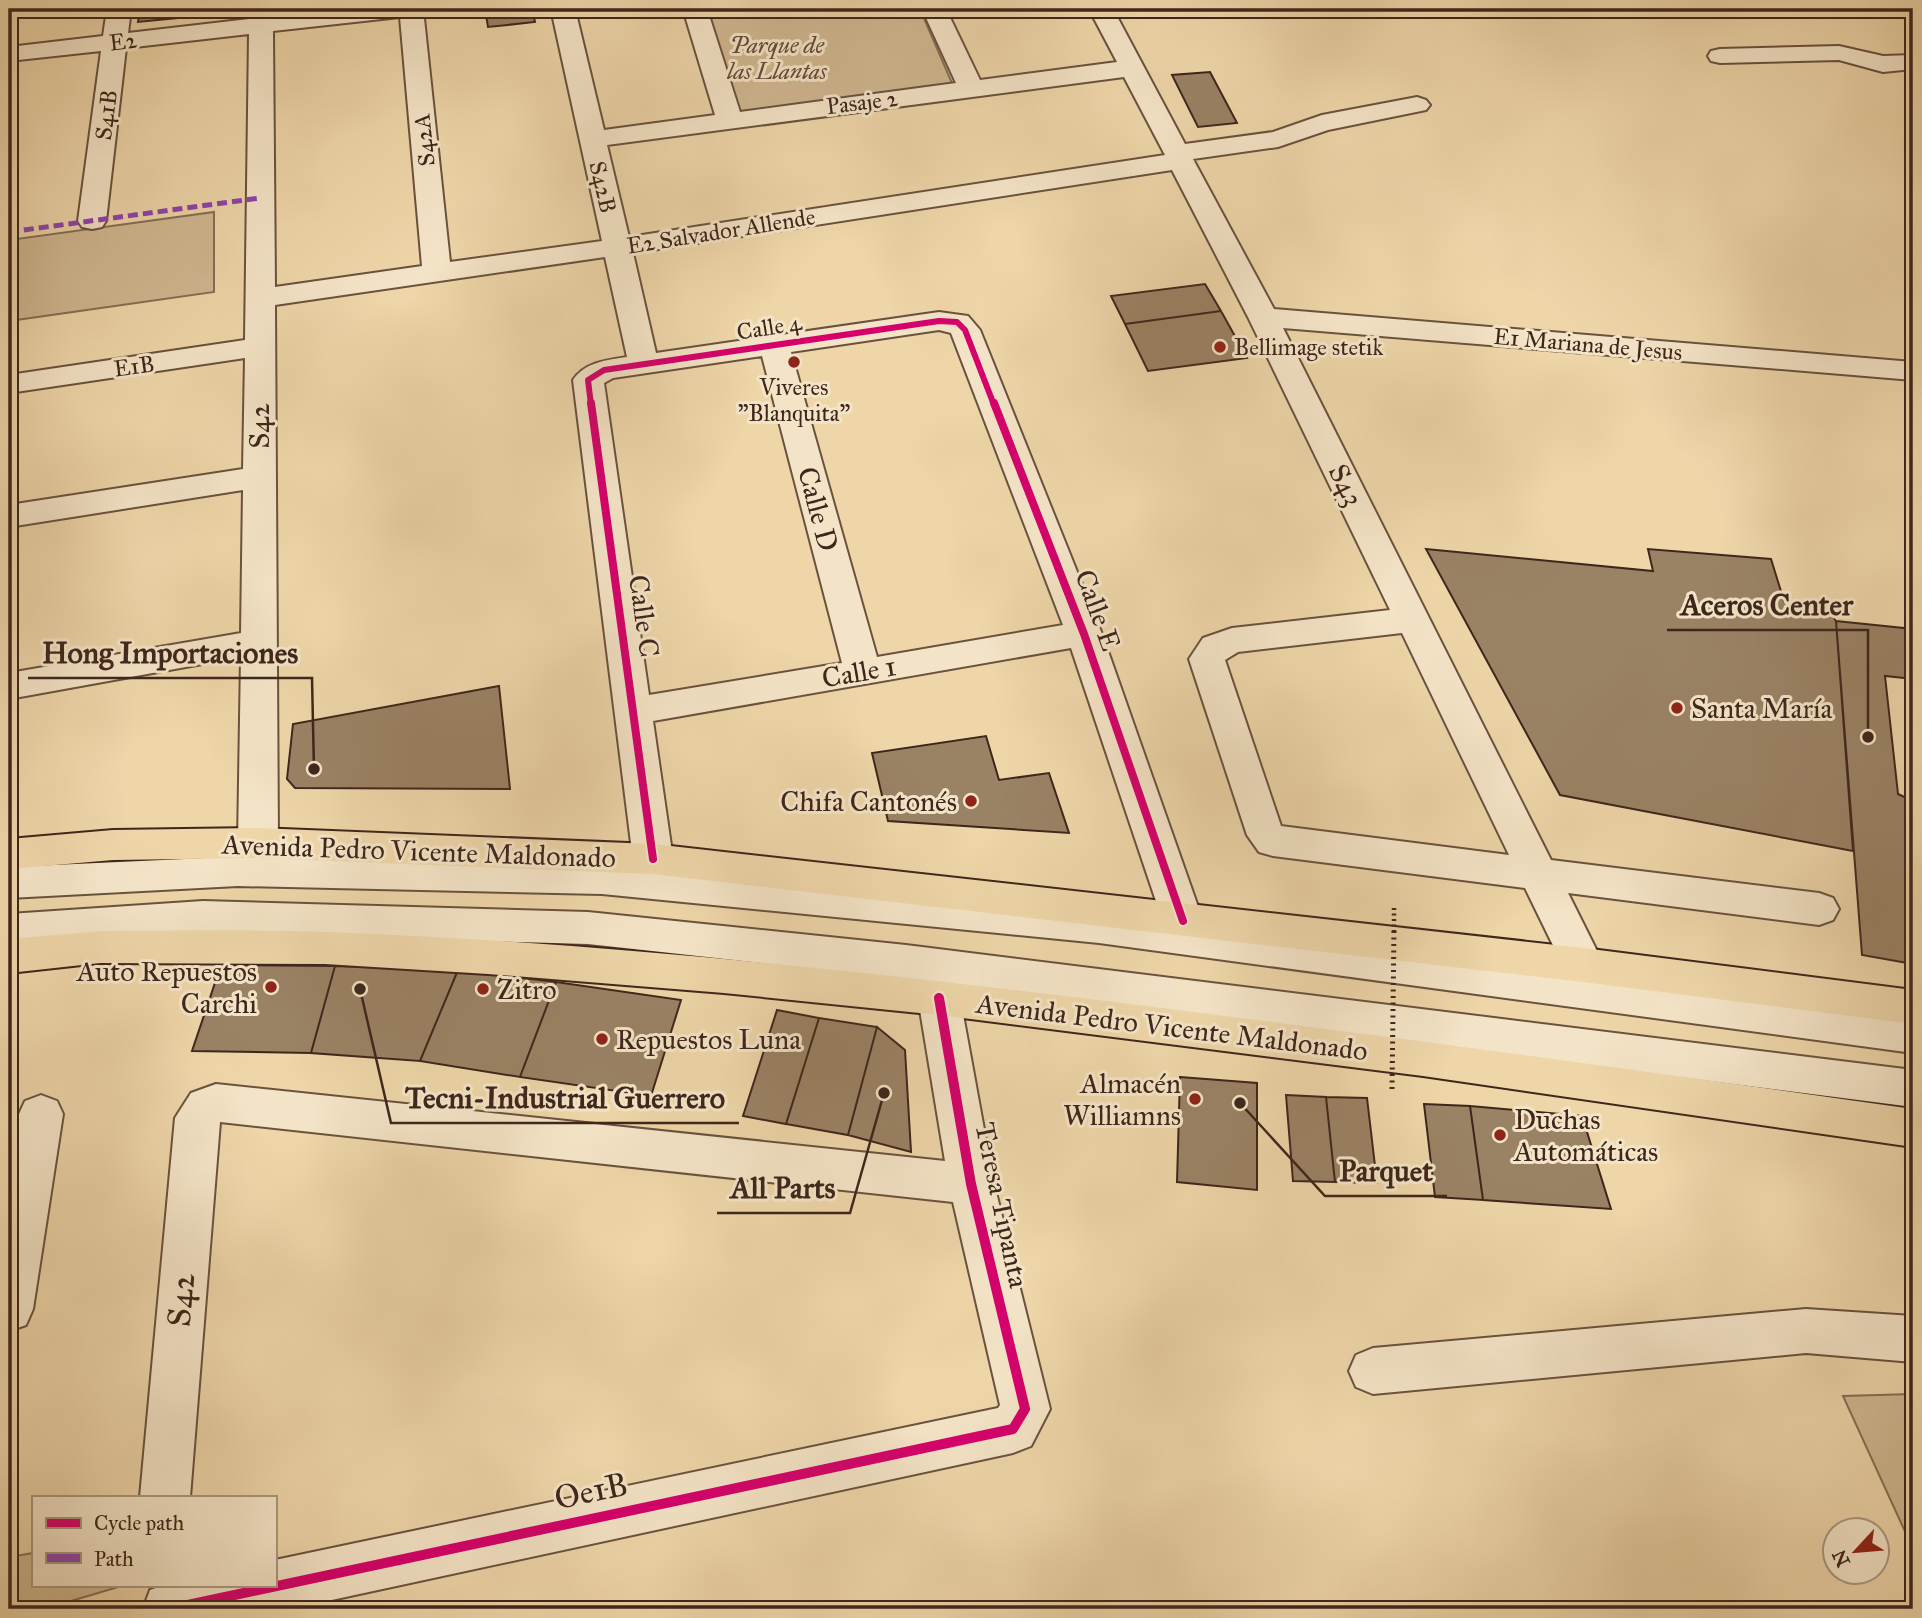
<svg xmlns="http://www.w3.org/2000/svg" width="1922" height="1618" font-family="'IM FELL Great Primer',serif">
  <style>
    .green { fill: #d0b891; stroke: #876f56; stroke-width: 2 }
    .building { fill: #9a8265; stroke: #3e261c; stroke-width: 2 }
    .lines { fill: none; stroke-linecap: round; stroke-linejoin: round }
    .minor-casing { stroke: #6a523f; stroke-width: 4 }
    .major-casing { stroke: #3e261c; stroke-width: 4 }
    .minor { fill: #f4e4c7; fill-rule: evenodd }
    .major { fill: #eed6a9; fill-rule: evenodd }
    .path-bridge-far1 { stroke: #3e261c; stroke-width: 4.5; stroke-dasharray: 2 3.5; stroke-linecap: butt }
    .path-bridge { stroke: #3e261c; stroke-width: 5; stroke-dasharray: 2 4.5; stroke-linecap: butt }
    .quiet { stroke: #8e44ad; stroke-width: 5; stroke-dasharray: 10 5; stroke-linecap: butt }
    .cycleway-far2-casing { stroke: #f4e4c7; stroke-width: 10 }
    .cycleway-far1-casing { stroke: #f4e4c7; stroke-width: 12 }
    .cycleway-casing { stroke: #f4e4c7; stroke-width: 15 }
    .cycleway-far2 { stroke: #d6006c; stroke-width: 6 }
    .cycleway-far1 { stroke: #d6006c; stroke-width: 8 }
    .cycleway { stroke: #d6006c; stroke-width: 10 }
    .poi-dot { fill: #8f2418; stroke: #f4e4c7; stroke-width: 2.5 }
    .labels { text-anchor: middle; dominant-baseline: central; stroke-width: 6; stroke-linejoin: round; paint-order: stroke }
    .far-street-label { font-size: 23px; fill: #3e261c; stroke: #f4e4c7 }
    .far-park-label { font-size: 23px; font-style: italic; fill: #624a39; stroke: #f4e4c7 }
    .far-poi-label { font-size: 23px; fill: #3e261c; stroke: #f4e4c7; text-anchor: start }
    .street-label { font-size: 28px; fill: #3e261c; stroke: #f4e4c7 }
    .poi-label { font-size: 28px; fill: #3e261c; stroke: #f4e4c7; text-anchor: start }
    .near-street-label { font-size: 33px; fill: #3e261c; stroke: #f4e4c7 }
    .leader { fill: none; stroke: #3e261c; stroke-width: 2.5 }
    .callout-dot { fill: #3e261c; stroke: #f4e4c7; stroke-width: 2.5 }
    .callout-label { font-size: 30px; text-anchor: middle; font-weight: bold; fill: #3e261c; stroke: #f4e4c7; stroke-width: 6; stroke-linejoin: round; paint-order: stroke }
  </style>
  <rect width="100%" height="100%" fill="#eed6a9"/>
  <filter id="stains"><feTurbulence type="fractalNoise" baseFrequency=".00286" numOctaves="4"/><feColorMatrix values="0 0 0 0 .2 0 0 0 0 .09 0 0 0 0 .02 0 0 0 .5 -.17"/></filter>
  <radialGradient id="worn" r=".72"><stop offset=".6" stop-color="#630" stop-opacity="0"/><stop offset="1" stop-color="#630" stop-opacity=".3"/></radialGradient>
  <!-- green -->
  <path class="green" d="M705 9H920L955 90 739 112Z
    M214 212V292L9 321V240Z
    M1913 1394V1549L1843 1396Z
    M33 1553V1585H125L44 1609H9V1557Z"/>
  <!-- building -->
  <path class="building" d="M140 9H189L188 17 138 22Z
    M485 9H532L535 22 488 27Z
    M1210 72 1237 123 1198 127 1172 75Z
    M1205 284 1221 311 1125 324 1111 296Z
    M1221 311 1247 358 1148 371 1125 324Z
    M1426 549 1653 571 1648 549 1771 559 1784 601 1823 603 1836 621 1853 851 1560 795Z
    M1836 621 1913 629V679L1885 676 1898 794 1913 801V964L1862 955Z
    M499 686 510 789 295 788 287 779 293 724Z
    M986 736 999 780 1049 773 1069 833 888 821 872 753Z
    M221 965 335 966 311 1053 192 1051Z
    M335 966 458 970 420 1061 311 1053Z
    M458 970 556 982 520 1077 420 1061Z
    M556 982 681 1000 651 1096 520 1077Z
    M777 1010 819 1018 786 1124 743 1116Z
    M819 1018 877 1027 848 1135 786 1124Z
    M877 1027 905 1050 911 1152 848 1135Z
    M1180 1077 1257 1083V1190L1177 1182Z
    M1286 1095 1326 1097 1335 1182 1293 1181Z
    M1326 1097 1367 1098 1377 1183 1335 1182Z
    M1424 1104 1470 1106 1483 1200 1435 1197Z
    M1470 1106 1582 1116 1611 1209 1483 1200Z"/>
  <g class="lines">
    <defs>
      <path id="minor" d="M107 9H131L128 33 249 19V9H273V17L342 9H423L450 262 602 241 551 9H575L604 130 715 115 683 9H707L740 112 956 83 922 9H946L980 80 1117 62 1089 9H1113L1185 144 1273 132 1322 115 1417 97 1426 100 1430 105 1426 110 1328 130 1278 147 1193 159 1274 309 1913 362V380L1283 328 1551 860 1819 893 1833 898 1839 909 1833 920 1819 925 1568 893 1604 965 1598 976 1913 1017V1053L1099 943 602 894 238 886 9 898V867L251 856 244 854 238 843 241 657 9 699V673L241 633 243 490 9 527V505L243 469 245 358 9 393V375L245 340 249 34 126 48 106 221 102 227 92 229 82 227 78 221 101 51 9 61V47L103 36ZM400 17 422 266 275 287 273 31ZM1124 77 1165 155 629 237 607 145ZM1172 170 1248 317 1390 610 1232 628 1203 638 1189 659 1247 835 1259 852 1273 856 1525 888 1566 972 1202 924 1203 921 1102 634 980 330 968 316 939 312 656 353 633 253ZM605 257 627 357C607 360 585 362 573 380L633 859 638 867 602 864 264 856 272 854 278 843 275 305ZM939 330 951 333 1063 625 877 657 791 352ZM762 356 842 663 649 695 604 383 613 378ZM1402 633 1509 855 1281 826 1225 660 1238 652ZM1071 648 1162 919 667 870 673 859 653 721Z
        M1839 46 1883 56 1913 55V69L1883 72 1839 60 1720 63 1711 61 1708 56 1711 51 1720 49Z
        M203 901 588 912 906 945 1913 1070V1107L949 984 954 986 960 998 994 1184 1050 1409 1031 1446 1013 1453 290 1609H143L150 1590 164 1585H275V1560L998 1408 1000 1405 953 1202 220 1122 190 1497H140L175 1118 191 1093 216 1084 945 1161 918 998 924 986 934 982 588 944 203 933 9 946V914Z
        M41 1095 57 1101 63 1114 33 1309 26 1325 9 1331V1173L19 1114 25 1101Z
        M1806 1309 1913 1316V1362L1806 1353 1373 1394 1356 1387 1349 1371 1356 1355 1373 1348Z"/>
      <path id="major" d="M258 828 653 844 1583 948 1913 990V1024L1583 982 653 874 258 858 113 860 9 869V839L113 830Z
        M100 931C176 931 253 929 329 932 591 942 853 970 1114 1002 1381 1035 1647 1071 1913 1109V1147L1423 1076 939 1015 724 993 488 974 325 964 100 963 9 973V939Z"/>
    </defs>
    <!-- minor casing -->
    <use href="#minor" class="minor-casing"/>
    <!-- major casing -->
    <use href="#major" class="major-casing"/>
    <!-- minor -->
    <use href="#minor" class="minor"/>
    <!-- major -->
    <use href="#major" class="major"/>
    <!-- path-bridge-far1 -->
    <path class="path-bridge-far1" d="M1394 932V906"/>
    <!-- path-bridge -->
    <path class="path-bridge" d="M1392 1089 1394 930"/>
    <!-- quiet -->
    <path class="quiet" d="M9 232 260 198"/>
    <defs>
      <path id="cycleway-far2" d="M591 405 588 380 604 370 939 321 957 322 965 330 994 405"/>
      <path id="cycleway-far1" d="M591 403 653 859
        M994 403 1084 634 1183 921"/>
      <path id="cycleway" d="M169 1609 1013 1429 1025 1409 971 1184 939 998"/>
    </defs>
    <!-- cycleway-far2 casing -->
    <use href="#cycleway-far2" class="cycleway-far2-casing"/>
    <!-- cycleway-far1 casing -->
    <use href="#cycleway-far1" class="cycleway-far1-casing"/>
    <!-- cycleway casing -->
    <use href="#cycleway" class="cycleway-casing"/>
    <!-- cycleway-far2 -->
    <use href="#cycleway-far2" class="cycleway-far2"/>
    <!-- cycleway-far1 -->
    <use href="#cycleway-far1" class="cycleway-far1"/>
    <!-- cycleway -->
    <use href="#cycleway" class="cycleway"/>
  </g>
  <!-- markers -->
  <g class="poi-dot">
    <circle cx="1220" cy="347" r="7"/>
    <circle cx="794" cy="362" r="7"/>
    <circle cx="1677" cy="708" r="7"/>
    <circle cx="971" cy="801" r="7"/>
    <circle cx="271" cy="987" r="7"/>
    <circle cx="483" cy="989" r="7"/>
    <circle cx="602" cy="1039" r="7"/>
    <circle cx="1195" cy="1099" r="7"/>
    <circle cx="1500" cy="1135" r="7"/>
  </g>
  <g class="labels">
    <!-- far-street labels -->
    <g class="far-street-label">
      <text transform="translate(123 41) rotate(-7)">E2</text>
      <text transform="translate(862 102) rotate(-7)">Pasaje 2</text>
      <text transform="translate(106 115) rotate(-83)">S41B</text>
      <text transform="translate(424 140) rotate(-96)">S42A</text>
      <text transform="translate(603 187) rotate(77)">S42B</text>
      <text transform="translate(721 231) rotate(-9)">E2 Salvador Allende</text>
      <text transform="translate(769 327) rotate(-9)">Calle 4</text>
      <text transform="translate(1588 344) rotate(5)">E1 Mariana de Jesus</text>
      <text transform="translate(134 366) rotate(-8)">E1B</text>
    </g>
    <!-- far-park labels -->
    <g class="far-park-label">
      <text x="777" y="45">Parque de<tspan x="777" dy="26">las Llantas</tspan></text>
    </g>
    <!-- far-poi labels -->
    <g class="far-poi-label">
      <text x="1234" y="347">Bellimage stetik</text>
      <text x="794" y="387" text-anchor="middle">Viveres<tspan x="794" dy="26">"Blanquita"</tspan></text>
    </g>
    <!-- street labels -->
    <g class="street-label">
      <text transform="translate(259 426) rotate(-90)">S42</text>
      <text transform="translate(1346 485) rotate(64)">S43</text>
      <text transform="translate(818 509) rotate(75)">Calle D</text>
      <text transform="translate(1098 610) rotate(70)">Calle E</text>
      <text transform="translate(644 616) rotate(82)">Calle C</text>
      <text transform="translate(859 672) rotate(-10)">Calle 1</text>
      <text transform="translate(419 851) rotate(2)">Avenida Pedro Vicente Maldonado</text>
      <text transform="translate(1172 1027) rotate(7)">Avenida Pedro Vicente Maldonado</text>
      <text transform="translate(1002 1205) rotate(78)">Teresa Tipanta</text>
    </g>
    <!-- poi labels -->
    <g class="poi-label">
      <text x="1691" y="708">Santa María</text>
      <text x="957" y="801" text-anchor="end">Chifa Cantonés</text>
      <text x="257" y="971" text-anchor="end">Auto Repuestos<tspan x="257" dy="32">Carchi</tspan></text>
      <text x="497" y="989">Zitro</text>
      <text x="616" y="1039">Repuestos Luna</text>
      <text x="1181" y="1083" text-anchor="end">Almacén<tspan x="1181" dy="32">Williamns</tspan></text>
      <text x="1514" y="1119">Duchas<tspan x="1514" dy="32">Automáticas</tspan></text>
    </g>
    <!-- near-street labels -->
    <g class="near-street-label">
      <text transform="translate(181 1300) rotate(-85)">S42</text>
      <text transform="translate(591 1491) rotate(-12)">Oe1B</text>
    </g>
  </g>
  <!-- callouts -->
  <path class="leader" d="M1868 737L1868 630H1667M314 769L312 678H28M360 989L391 1123H739M1240 1103L1325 1196H1447M884 1093L850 1213H717"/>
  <g class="callout-dot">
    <circle cx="1868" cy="737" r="7"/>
    <circle cx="314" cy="769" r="7"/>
    <circle cx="360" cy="989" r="7"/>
    <circle cx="1240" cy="1103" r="7"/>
    <circle cx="884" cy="1093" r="7"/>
  </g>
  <g class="callout-label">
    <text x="1767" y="615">Aceros Center</text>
    <text x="170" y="663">Hong Importaciones</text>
    <text x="565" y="1108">Tecni-Industrial Guerrero</text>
    <text x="1386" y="1181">Parquet</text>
    <text x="783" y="1198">All Parts</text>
  </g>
  <!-- margin -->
  <rect width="1922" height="1618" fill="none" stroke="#eed6a9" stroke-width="35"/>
  <rect x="10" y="10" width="1901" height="1597" fill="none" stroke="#3e261c" stroke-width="3.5"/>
  <rect x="18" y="18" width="1887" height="1583" fill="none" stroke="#3e261c" stroke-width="2"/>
  <!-- legend -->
  <rect x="32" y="1496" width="245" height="91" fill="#f4e4c7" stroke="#ab9883" stroke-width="2"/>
  <rect x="46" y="1518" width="35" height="10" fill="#d6006c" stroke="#ab9883" stroke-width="2"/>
  <text x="94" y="1530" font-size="21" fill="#3e261c">Cycle path</text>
  <rect x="46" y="1553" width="35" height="10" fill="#8e44ad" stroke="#ab9883" stroke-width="2"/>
  <text x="94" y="1566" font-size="21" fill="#3e261c">Path</text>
  <!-- north arrow -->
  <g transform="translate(1856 1551) rotate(244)"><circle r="33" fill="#f4e4c7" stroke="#ab9883" stroke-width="2"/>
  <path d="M0-5L12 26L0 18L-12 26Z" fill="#8f2418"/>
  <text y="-10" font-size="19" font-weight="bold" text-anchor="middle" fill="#3e261c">N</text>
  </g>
  <rect width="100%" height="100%" filter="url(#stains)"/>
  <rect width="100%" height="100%" fill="url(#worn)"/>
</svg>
